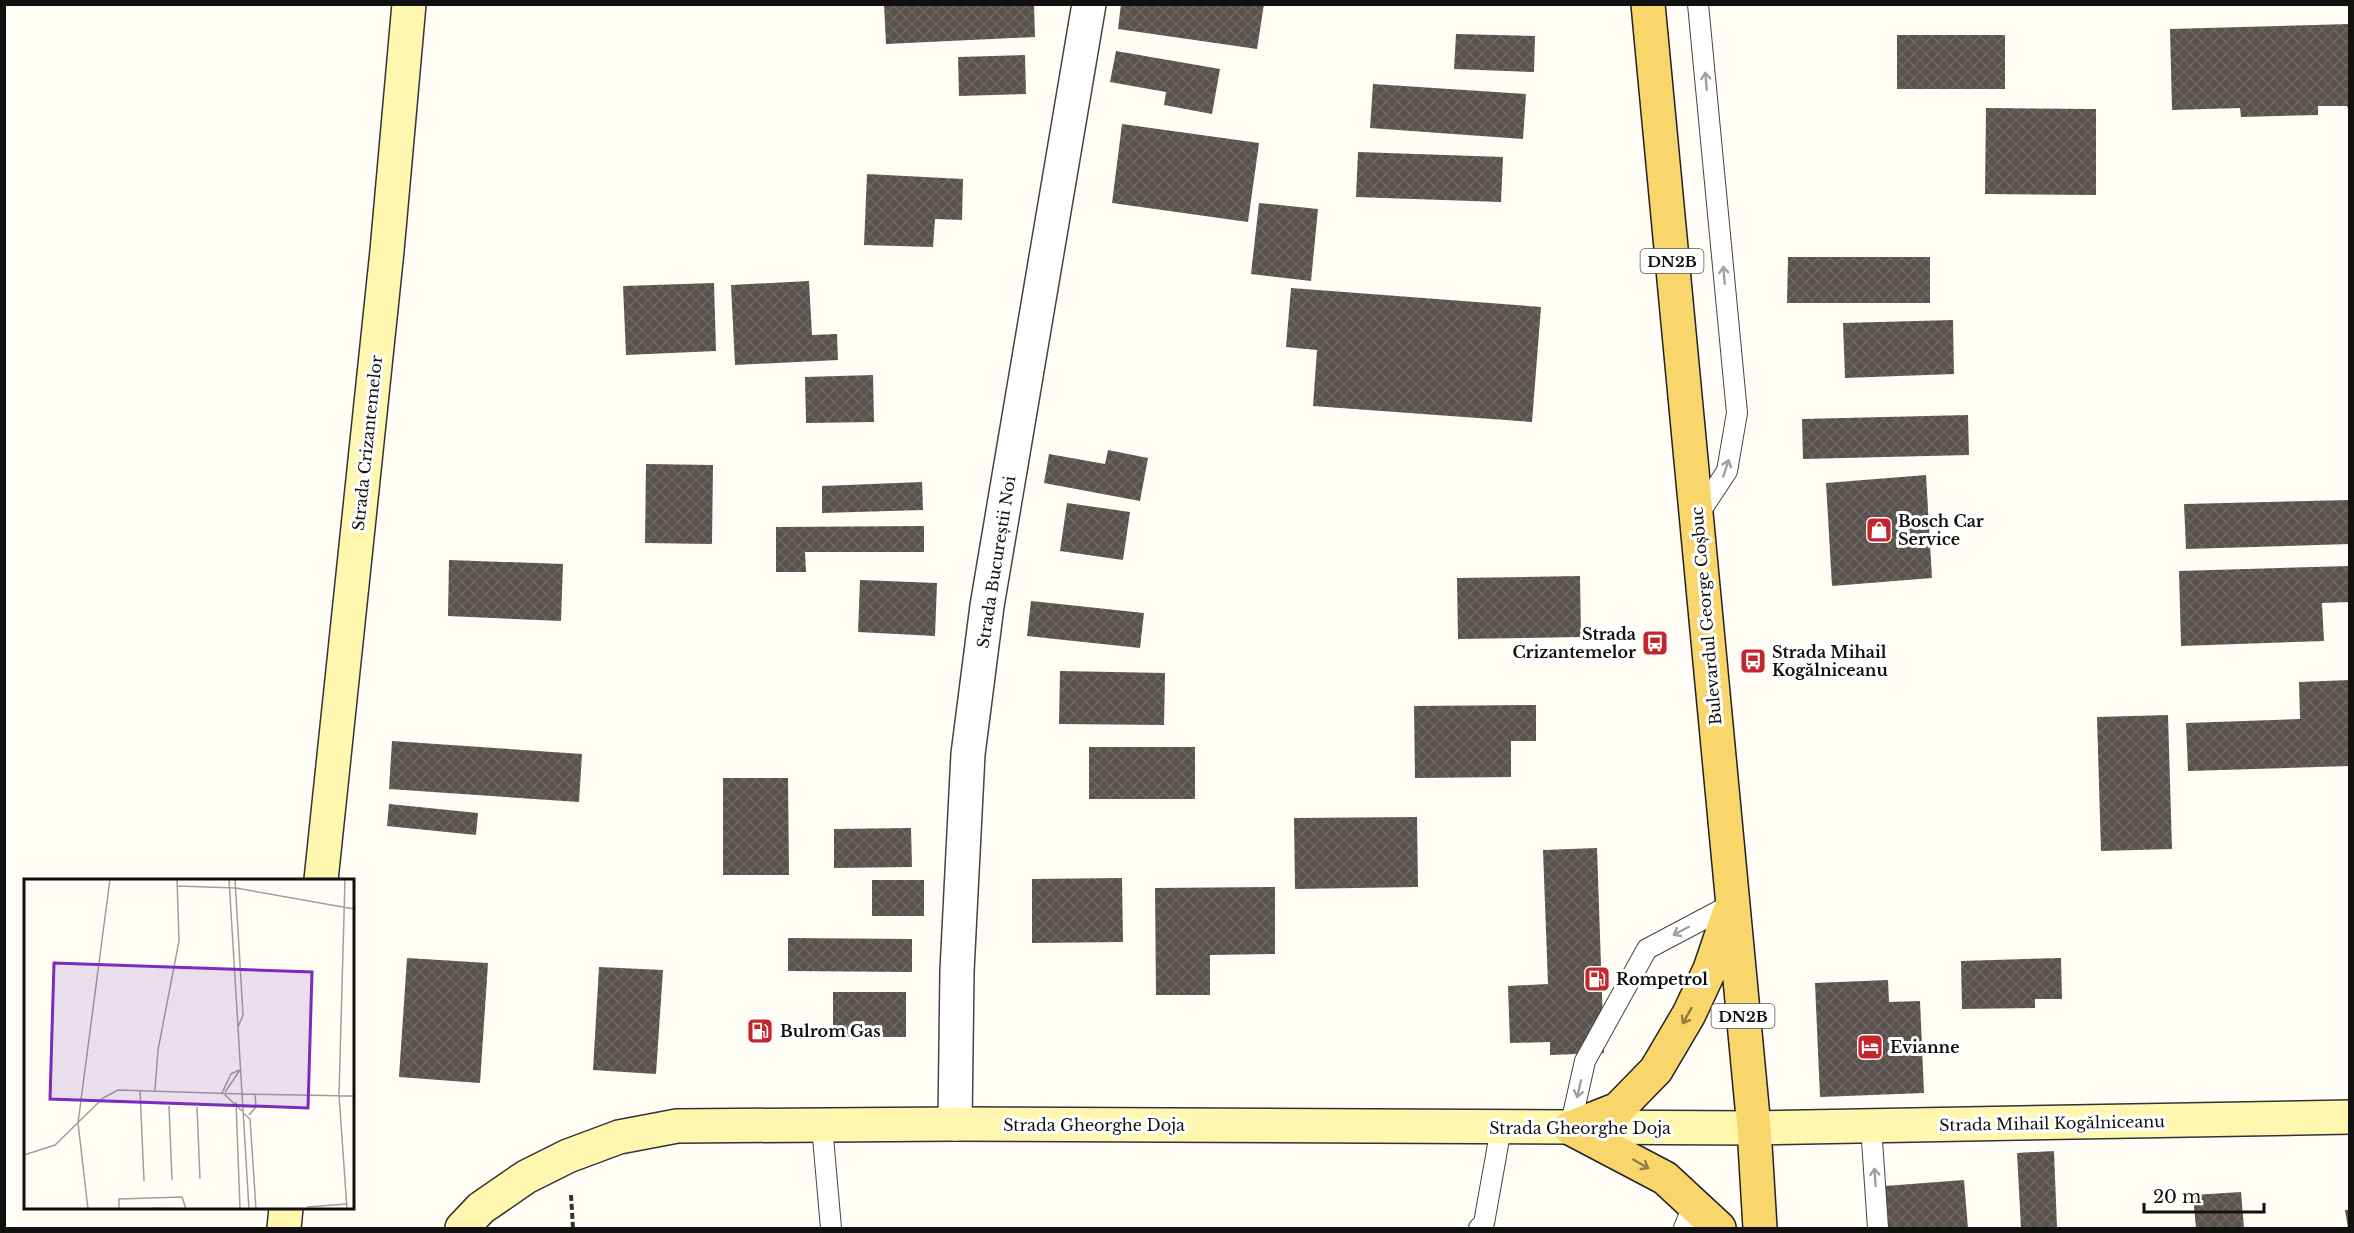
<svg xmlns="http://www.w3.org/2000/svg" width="2354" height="1233" font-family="'Libre Baskerville',serif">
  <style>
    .building { fill: url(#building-cross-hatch) }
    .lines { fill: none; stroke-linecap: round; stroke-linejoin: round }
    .lane-casing { stroke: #444; stroke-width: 22 }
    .street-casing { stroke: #444; stroke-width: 36 }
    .secondary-casing { stroke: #333; stroke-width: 36 }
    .primary-casing { stroke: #222; stroke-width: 36 }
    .path { stroke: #333; stroke-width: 4; stroke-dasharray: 6 3; stroke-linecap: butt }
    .lane { stroke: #fff; stroke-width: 20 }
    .street { stroke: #fff; stroke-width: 33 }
    .secondary { stroke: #fff6b0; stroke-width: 33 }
    .primary { stroke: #f9d66b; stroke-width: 33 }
    .oneway { stroke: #a0a0a0 }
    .oneway2 { stroke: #917d42 }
    .labels { text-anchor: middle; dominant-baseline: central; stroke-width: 6; stroke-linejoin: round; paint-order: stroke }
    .shield { fill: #fff; stroke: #585858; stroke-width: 1.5 }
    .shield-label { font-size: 15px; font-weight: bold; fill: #111 }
    .street-label { font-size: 16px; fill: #111; stroke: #fff }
    .poi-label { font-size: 16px; font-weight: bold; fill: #111; stroke: #fff; text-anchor: start }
    .inset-road { fill: none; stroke: #a09f9a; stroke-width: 1.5 }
    .view { fill: #7b2cbf; fill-opacity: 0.15; stroke: #7b2cbf; stroke-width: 3 }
    .inset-edge { fill: none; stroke: #111; stroke-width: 3 }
  </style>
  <defs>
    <pattern id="building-cross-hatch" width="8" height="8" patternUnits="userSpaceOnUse" patternTransform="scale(1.5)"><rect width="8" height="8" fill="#5a524d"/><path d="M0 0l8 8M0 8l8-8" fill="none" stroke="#6d6662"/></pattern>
  </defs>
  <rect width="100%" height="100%" fill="#fffdf5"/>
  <!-- building -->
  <path class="building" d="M884 4H1034L1035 37 886 44Z
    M1121 4H1264L1257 49 1118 29Z
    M2350 24V113L2347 106H2318V115L2241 117 2240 108 2172 110 2170 29Z
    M1456 34 1535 36 1534 72 1454 69Z
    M1897 35H2005V89H1897Z
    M1116 51 1220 69 1212 114 1164 105 1166 92 1110 82Z
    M1025 55 1026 94 959 96 958 57Z
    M1373 84 1526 94 1523 139 1370 128Z
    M1986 108 2096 109V195L1985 194Z
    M1122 124 1259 143 1248 222 1112 203Z
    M1358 152 1503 157 1501 202 1356 197Z
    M867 174 963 179 962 220 935 219 933 247 864 245Z
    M1259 203 1318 209 1311 281 1251 274Z
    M1788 257H1930V303H1787Z
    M809 281 812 335 837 334 838 360 735 365 731 285Z
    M714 283 716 351 626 355 623 286Z
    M1291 288 1541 307 1532 422 1313 406 1317 350 1286 347Z
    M1953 320 1954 374 1845 378 1843 323Z
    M873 375 874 422 806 423 805 377Z
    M1968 415 1969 455 1803 459 1802 419Z
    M1108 450 1148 458 1140 501 1044 483 1049 454 1105 464Z
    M646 464 713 465 712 544 645 543Z
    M1926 475 1932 578 1832 586 1826 483Z
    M922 482 923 510 822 513V486Z
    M2350 500V544L2186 549 2184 504Z
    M1067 503 1130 512 1123 560 1060 551Z
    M924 526V552H805L806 572H776V527Z
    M449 560 563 564 561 621 448 616Z
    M2350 566V602L2322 603 2324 641 2181 646 2179 571Z
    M1580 576 1581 637 1458 639 1457 578Z
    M860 580 937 583 935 636 858 632Z
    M1031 601 1144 613 1140 648 1027 636Z
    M1060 671 1165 673 1164 725 1059 724Z
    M2350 680V766L2188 771 2186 723 2300 719 2299 682Z
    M1536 705V741H1511V777L1415 778 1414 706Z
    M2168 715 2172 849 2101 851 2097 717Z
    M392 741 582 754 579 802 389 789Z
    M1089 747H1195V799H1089Z
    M723 778H788L789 875H723Z
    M389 804 478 813 476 835 387 826Z
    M1417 817 1418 887 1295 889 1294 818Z
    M911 828 912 867 834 868V829Z
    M1597 848 1604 1053 1550 1055V1042L1510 1043 1508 986 1548 984 1543 850Z
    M1122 878 1123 942 1032 943V879Z
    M872 880H924V916H872Z
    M1275 887V954L1210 955V995H1156L1155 888Z
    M788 938 912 939V972L788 971Z
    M407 958 488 963 480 1083 399 1077Z
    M2061 958 2062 999H2035V1008L1962 1009 1961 961Z
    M599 967 663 970 656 1074 593 1070Z
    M1888 980 1889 1002 1920 1001 1924 1093 1820 1097 1815 983Z
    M833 992H906V1037H833Z
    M2054 1151 2057 1228H2021L2017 1153Z
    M1964 1180 1968 1228H1888L1885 1186Z
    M2241 1192 2244 1228H2196L2193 1195Z
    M2345 1210H2350V1228H2348Z"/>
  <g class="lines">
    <defs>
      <path id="lane" d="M1696 518 1727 471 1737 413 1698 4
        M822 1126 831 1228
        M1871 1126 1878 1228
        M1570 1128 1585 1061 1647 949 1732 904
        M1479 1228 1484 1223 1501 1128
        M1684 1228 1694 1203"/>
      <path id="street" d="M955 1124 957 971 968 754 987 606 1089 4"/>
      <path id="secondary" d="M321 880 387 251 409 4
        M284 1228 286 1208
        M462 1228 481 1208 526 1177 568 1156 619 1137 677 1126 955 1124 1754 1128 2350 1117"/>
      <path id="primary" d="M1648 4 1754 1128 1760 1228
        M1570 1128 1618 1109 1656 1070 1689 1014 1710 969 1729 913
        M1570 1128 1665 1178 1719 1228"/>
    </defs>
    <!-- lane casing -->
    <use href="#lane" class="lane-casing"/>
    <!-- street casing -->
    <use href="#street" class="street-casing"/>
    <!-- secondary casing -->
    <use href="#secondary" class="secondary-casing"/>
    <!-- primary casing -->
    <use href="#primary" class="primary-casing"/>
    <!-- path -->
    <path class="path" d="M571 1195 573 1228"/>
    <!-- lane -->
    <use href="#lane" class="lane"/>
    <!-- street -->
    <use href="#street" class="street"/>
    <!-- secondary -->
    <use href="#secondary" class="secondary"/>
    <!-- primary -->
    <use href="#primary" class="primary"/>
  </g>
  <!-- one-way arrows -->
  <defs><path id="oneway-shaft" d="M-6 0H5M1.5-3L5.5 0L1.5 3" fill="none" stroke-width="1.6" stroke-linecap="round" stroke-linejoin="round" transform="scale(1.5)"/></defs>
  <g class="oneway">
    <use href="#oneway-shaft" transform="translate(1706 81) rotate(-95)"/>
    <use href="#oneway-shaft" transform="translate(1724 275) rotate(-95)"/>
    <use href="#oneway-shaft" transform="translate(1726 468) rotate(-72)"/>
    <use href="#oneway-shaft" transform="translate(1681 931) rotate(152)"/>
    <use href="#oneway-shaft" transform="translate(1579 1089) rotate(103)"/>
    <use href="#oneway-shaft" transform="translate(1875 1177) rotate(-94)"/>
  </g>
  <g class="oneway2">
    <use href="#oneway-shaft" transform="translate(1687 1016) rotate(119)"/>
    <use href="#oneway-shaft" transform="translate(1641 1164) rotate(30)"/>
  </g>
  <!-- icons -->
  <defs>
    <symbol id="shop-square" viewBox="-11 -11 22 22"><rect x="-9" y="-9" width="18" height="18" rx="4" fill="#c4262e" stroke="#fff"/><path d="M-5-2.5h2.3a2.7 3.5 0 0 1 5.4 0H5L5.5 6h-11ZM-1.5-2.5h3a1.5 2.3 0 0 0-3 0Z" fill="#fff"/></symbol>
    <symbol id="bus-square" viewBox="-11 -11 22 22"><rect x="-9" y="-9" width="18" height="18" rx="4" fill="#c4262e" stroke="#fff"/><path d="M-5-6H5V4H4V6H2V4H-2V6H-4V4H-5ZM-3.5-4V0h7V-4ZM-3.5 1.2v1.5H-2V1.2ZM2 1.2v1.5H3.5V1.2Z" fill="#fff"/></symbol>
    <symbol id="fuel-square" viewBox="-11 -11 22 22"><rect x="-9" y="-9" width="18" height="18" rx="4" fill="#c4262e" stroke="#fff"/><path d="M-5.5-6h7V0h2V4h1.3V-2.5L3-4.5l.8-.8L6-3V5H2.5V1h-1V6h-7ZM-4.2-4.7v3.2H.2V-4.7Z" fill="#fff"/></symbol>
    <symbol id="hotel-square" viewBox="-11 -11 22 22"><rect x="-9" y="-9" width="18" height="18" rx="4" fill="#c4262e" stroke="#fff"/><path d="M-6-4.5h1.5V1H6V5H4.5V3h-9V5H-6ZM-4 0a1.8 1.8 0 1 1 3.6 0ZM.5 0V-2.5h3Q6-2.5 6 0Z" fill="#fff"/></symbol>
  </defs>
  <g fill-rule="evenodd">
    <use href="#shop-square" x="1864" y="515" width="30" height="30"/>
    <use href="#bus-square" x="1640" y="628" width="30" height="30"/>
    <use href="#bus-square" x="1738" y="646" width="30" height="30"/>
    <use href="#fuel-square" x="1582" y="964" width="30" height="30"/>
    <use href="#fuel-square" x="745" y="1016" width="30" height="30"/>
    <use href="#hotel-square" x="1855" y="1032" width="30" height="30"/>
  </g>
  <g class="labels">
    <!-- shield labels -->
    <g class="shield">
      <rect x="1640.5" y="249" width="63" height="24" rx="4.5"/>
      <rect x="1711.5" y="1004" width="63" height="24" rx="4.5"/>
    </g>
    <g class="shield-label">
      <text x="1672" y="261">DN2B</text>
      <text x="1743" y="1016">DN2B</text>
    </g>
    <!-- street labels -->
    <g class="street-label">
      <text transform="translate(367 443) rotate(-84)">Strada Crizantemelor</text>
      <text transform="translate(996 562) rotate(-81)">Strada Bucureștii Noi</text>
      <text transform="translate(1706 616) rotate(-95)">Bulevardul George Coșbuc</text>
      <text transform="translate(2052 1123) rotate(-1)">Strada Mihail Kogălniceanu</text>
      <text x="1094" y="1125">Strada Gheorghe Doja</text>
      <text x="1580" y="1128">Strada Gheorghe Doja</text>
    </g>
    <!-- poi labels -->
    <g class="poi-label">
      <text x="1898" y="521">Bosch Car<tspan x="1898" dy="18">Service</tspan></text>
      <text x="1636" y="634" text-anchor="end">Strada<tspan x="1636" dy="18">Crizantemelor</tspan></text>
      <text x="1772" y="652">Strada Mihail<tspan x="1772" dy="18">Kogălniceanu</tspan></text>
      <text x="1616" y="979">Rompetrol</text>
      <text x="780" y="1031">Bulrom Gas</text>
      <text x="1890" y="1047">Evianne</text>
    </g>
  </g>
  <!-- overview -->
  <g transform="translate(24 879)">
    <rect width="330" height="330" fill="#fffdf5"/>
    <path class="inset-road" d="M205 0 225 330M211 0 219 136 214 148M321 0 315 216 323 330M153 7 212 9 330 30M116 211 120 302M131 211 134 171 155 62 153 0M201 213 216 191M198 214 207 195 215 191M200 215 218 232M218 215 330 217M212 223 216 330M145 227 148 301M173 228 176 300M219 234 226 240 232 330M225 236 232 228 231 215M0 276 31 266 79 219 94 211 218 215M283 328 323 325M128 329 175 330M64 330 54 244 86 0M95 330V320L158 318 162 330"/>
    <path class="view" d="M30 84 288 93 284 229 26 220Z"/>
    <rect width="330" height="330" class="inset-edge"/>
  </g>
  <!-- border -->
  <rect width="2354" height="1233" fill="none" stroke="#111111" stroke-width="12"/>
  <!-- scale -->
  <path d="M2144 1203v9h120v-9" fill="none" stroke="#111111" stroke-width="3"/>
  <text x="2153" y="1203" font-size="18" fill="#111111" stroke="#ffffff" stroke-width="4.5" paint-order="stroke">20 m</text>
</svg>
